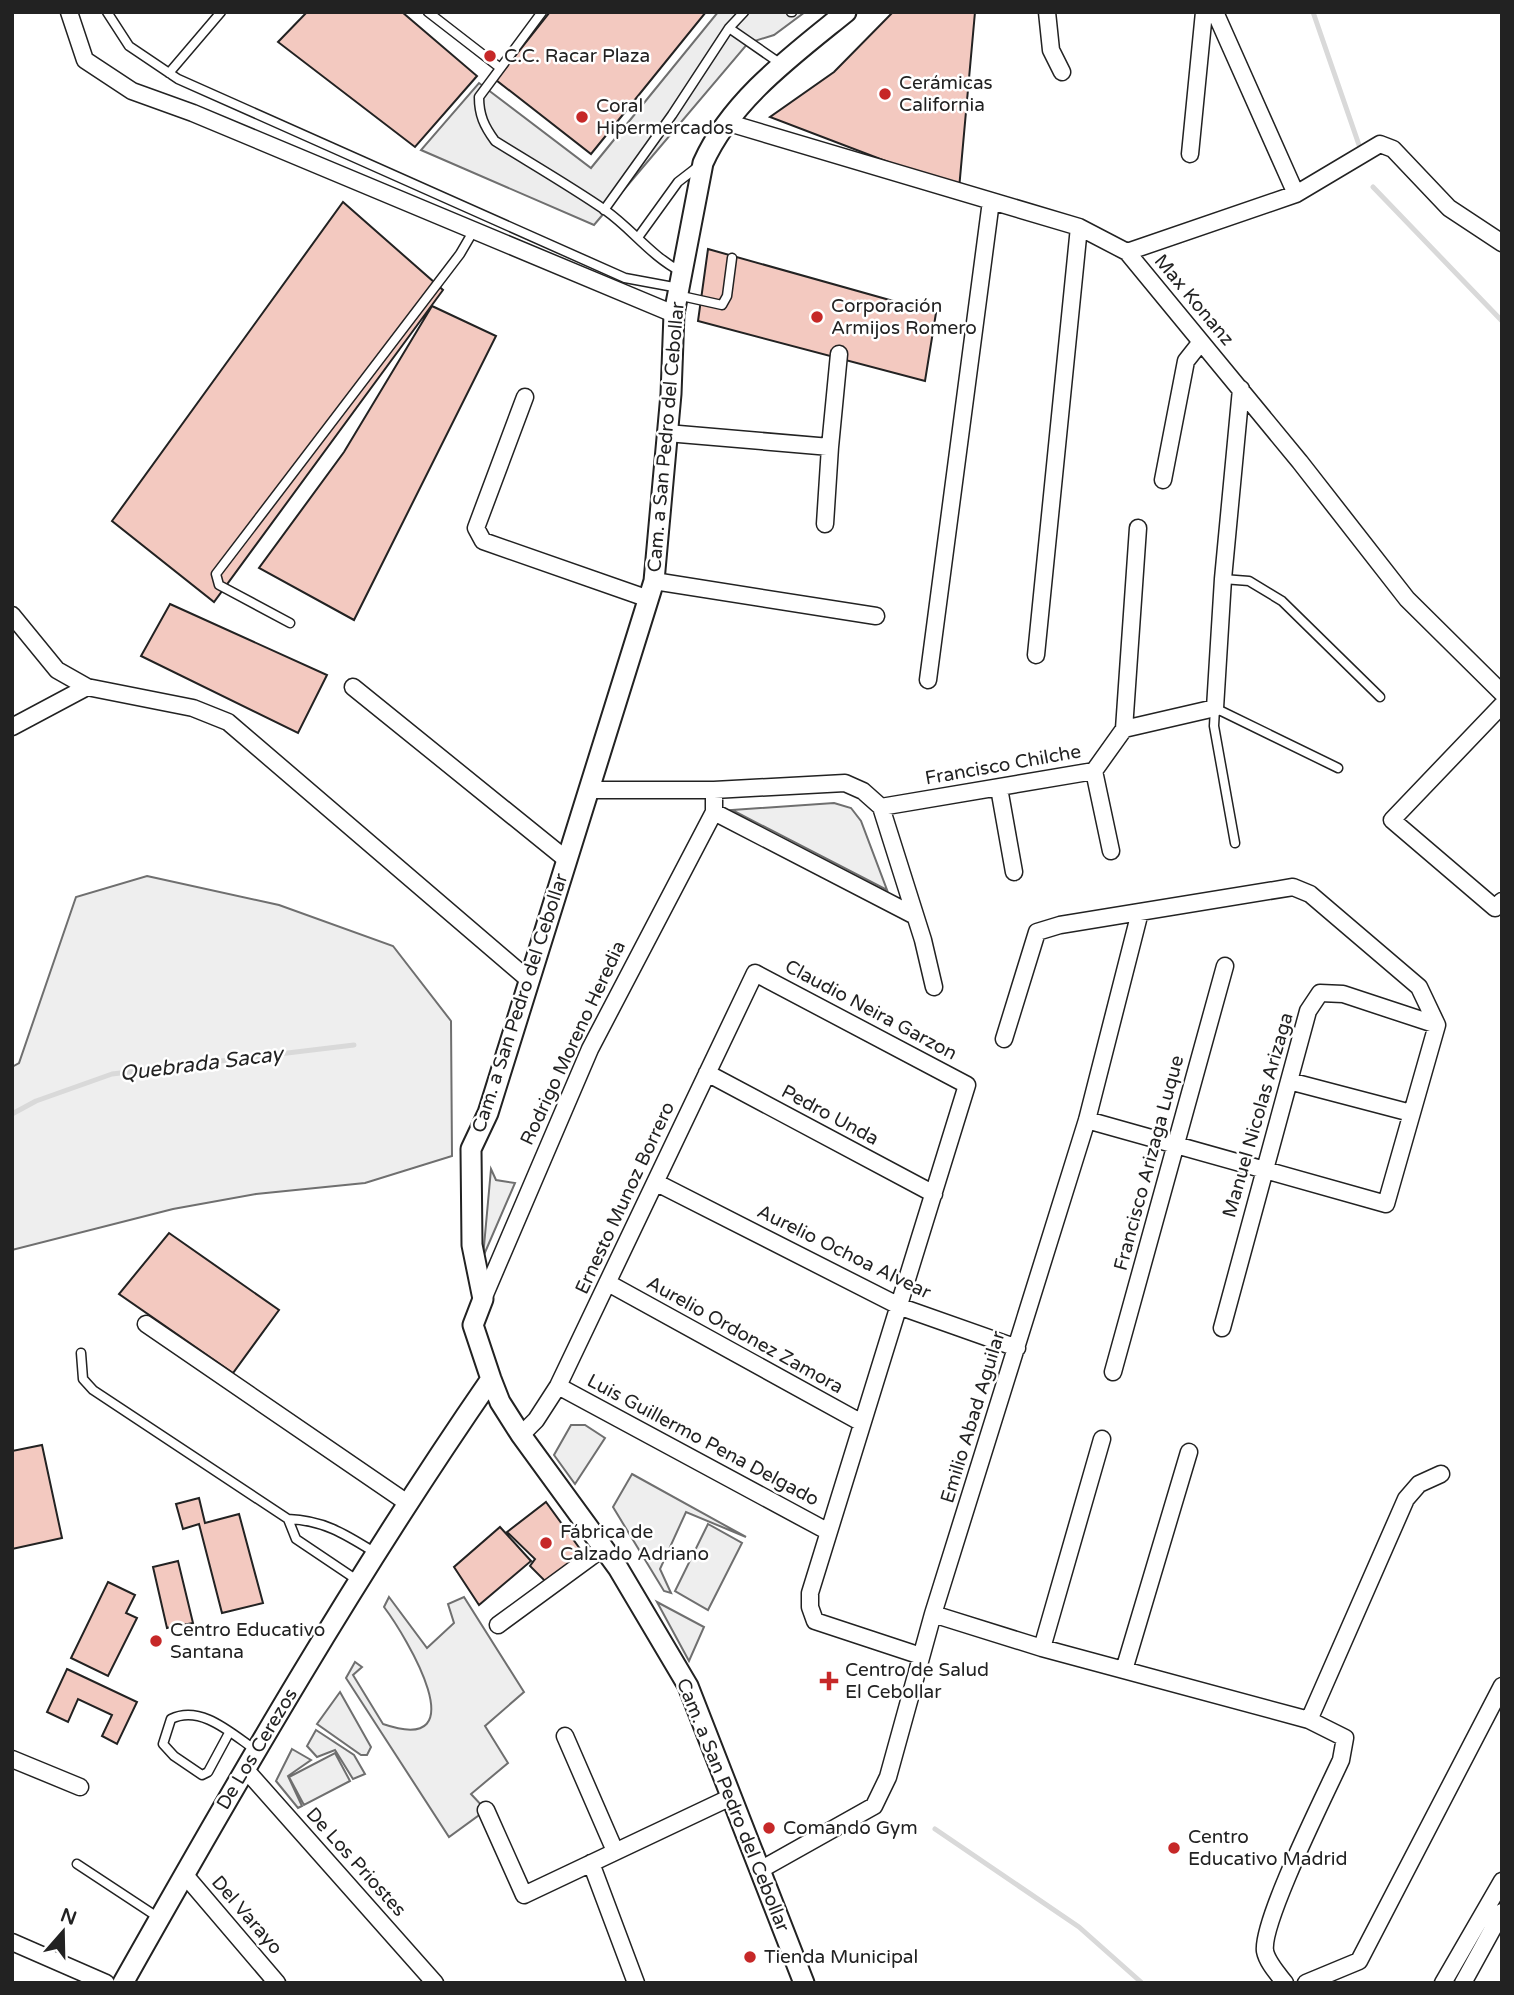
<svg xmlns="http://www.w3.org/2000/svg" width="1514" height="1995" font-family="'Varela Round',sans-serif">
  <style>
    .green { fill: #eee; stroke: #6f6f6f; stroke-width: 2 }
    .parking { fill: #ededed; stroke: #6f6f6f; stroke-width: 2 }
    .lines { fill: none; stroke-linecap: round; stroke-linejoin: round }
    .stream { stroke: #d9d9d9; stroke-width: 5 }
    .building { fill: #f3c9c0; stroke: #222; stroke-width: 2 }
    .service-casing { stroke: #222; stroke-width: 11 }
    .minor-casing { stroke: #222; stroke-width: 19 }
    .tertiary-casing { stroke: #222; stroke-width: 23 }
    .service { stroke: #fff; stroke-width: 8 }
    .minor { stroke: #fff; stroke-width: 16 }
    .tertiary { stroke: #fff; stroke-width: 19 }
    .poi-dot { fill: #c62828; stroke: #fff; stroke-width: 2.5 }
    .labels { text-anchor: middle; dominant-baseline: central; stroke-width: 5; stroke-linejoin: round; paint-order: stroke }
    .poi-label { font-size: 19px; fill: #222; stroke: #fff; text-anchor: start }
    .street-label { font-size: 19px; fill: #222; stroke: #fff }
    .water-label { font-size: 21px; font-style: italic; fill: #222; stroke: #fff }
  </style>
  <rect width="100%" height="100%" fill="#fff"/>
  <!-- green -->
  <path class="green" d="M834 803 851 808 861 821 887 890 732 810Z
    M147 876 279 905 393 946 451 1021 452 1156 365 1183 256 1194 173 1209 12 1250V1067L19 1063 76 897Z
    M491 1169 496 1180 515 1183 483 1257Z
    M571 1425H585L605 1438 575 1484 554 1455Z
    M632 1474 746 1537 686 1512 660 1569 671 1593 664 1591 613 1507Z
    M708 1524 742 1543 708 1610 675 1591Z
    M389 1597 427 1648 454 1623 448 1604 464 1597 524 1692 485 1726 508 1763 471 1794 486 1810 449 1837 346 1678 355 1662 362 1667 353 1675 383 1724C479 1757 406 1636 384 1607Z
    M657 1602 704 1627 689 1661Z
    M340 1692 371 1747 367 1755H361L317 1724Z
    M316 1730 354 1755 365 1774 353 1779 335 1750 317 1757 307 1746Z
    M292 1749 311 1760 288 1776 302 1806 298 1808 276 1781Z
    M335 1753 350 1781 304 1805 289 1777Z"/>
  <!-- parking -->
  <path class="parking" d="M718 12H805L774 35 748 43 594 225 421 150 479 83 591 168Z"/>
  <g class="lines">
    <!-- stream -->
    <path class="stream" d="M1313 12 1359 145
      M1373 187 1502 321
      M12 1114 36 1101 112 1074 354 1045
      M935 1829 1079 1927 1142 1983"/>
  </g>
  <!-- building -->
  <path class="building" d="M307 12H402L477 76 415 147 278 42Z
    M550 12H706L591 154 496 80Z
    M893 12H975L959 189 770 117 834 72Z
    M343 202 443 290 214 602 112 521Z
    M708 249 936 313 925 381 698 321Z
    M432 306 496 336 354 620 259 568 344 452Z
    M170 604 327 675 298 733 141 656Z
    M169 1233 279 1310 233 1373 119 1294Z
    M42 1445 62 1538 12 1549V1451Z
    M199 1498 205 1523 239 1514 263 1603 222 1613 199 1524 183 1529 176 1504Z
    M546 1502 583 1553 546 1582 530 1566 535 1559 507 1532Z
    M500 1527 531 1561 479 1605 454 1567Z
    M178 1561 193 1623 167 1628 153 1567Z
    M108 1582 135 1595 126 1613 137 1618 108 1676 71 1658Z
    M67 1669 137 1702 117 1744 102 1736 112 1715 78 1699 68 1722 47 1712Z"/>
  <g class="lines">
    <defs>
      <path id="service" d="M107 12 129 46 178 79 625 278 679 288
        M428 12 499 67
        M542 12 479 97C479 115 484 126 495 141 532 164 570 186 605 210 632 229 651 256 680 271
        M791 12H792
        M729 28 781 64
        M169 73 221 12
        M604 210 672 115 729 28 744 12
        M639 236 678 182 700 165
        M677 295 722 305 727 296 732 258
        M1223 579 1249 581 1282 601 1380 697
        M290 623 219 585 216 574 460 254 474 230
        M1235 843 1214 726 1215 708 1338 768
        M81 1353 83 1379 93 1390 288 1519C323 1520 345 1534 374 1552
        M288 1519 296 1539 357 1580
        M229 1733 208 1772 202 1775 174 1756 163 1744 171 1719C201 1704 232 1734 257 1751
        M77 1864 159 1918"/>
      <path id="minor" d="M69 12 85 60 132 91 193 113 674 314
        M1047 12 1051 50 1062 72
        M1215 12 1296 194
        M729 123 1079 227 1127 252 1300 462 1407 599 1502 693
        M1190 154 1204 12
        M1127 252 1296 194 1380 144 1393 149 1449 208 1502 243
        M525 397 476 528 483 541 646 598
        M667 433 830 447 839 354
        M1163 480 1186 361 1201 342
        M825 524 830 447
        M654 581 876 616
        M12 615 57 670 87 687 193 708 228 722 529 980
        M1036 655 1079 227
        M928 680 991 201
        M353 687 567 860
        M1502 705 1392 820 1495 908 1502 901
        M12 727 87 687
        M1124 729 1138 528
        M1094 771 1111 851
        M999 788 1014 872
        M589 790H714L845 783 863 791 881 807 1094 771 1124 729 1215 708 1223 579 1241 389
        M881 807 923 940 934 987
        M714 812 915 916
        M1004 1039 1037 932 1060 925 1293 887 1310 894 1419 987 1437 1025 1386 1204 1087 1120
        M707 1073 934 1194
        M1289 1081 1411 1113
        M657 1183 901 1307 1017 1348
        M608 1283 862 1423
        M483 1299 590 1049 714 812V790
        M146 1324 406 1502
        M1222 1328 1308 1011 1320 993 1343 994 1437 1025
        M1113 1372 1225 966
        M558 1386 827 1531
        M521 1435 536 1420 558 1386 755 973 967 1085 810 1593V1607L815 1621 921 1656
        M933 1614 1042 1648 1309 1720 1345 1738 1341 1760C1326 1793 1261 1922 1265 1951 1267 1962 1278 1974 1285 1983
        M498 1625 603 1548
        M1042 1648 1102 1439
        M1124 1670 1189 1452
        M1309 1720 1406 1499 1419 1484 1441 1474
        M565 1736 615 1851
        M12 1759 80 1787
        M246 1770 435 1983
        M486 1810 524 1895 729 1798
        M591 1863 636 1983
        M760 1870 874 1806 888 1777 933 1614 1087 1120 1140 912
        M184 1874 277 1983
        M12 1942 106 1983
        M1306 1983 1359 1961 1502 1686
        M1443 1983 1502 1881
        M1463 1983 1502 1912"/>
      <path id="tertiary" d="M123 1983C239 1777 357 1573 491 1379
        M804 1983 688 1686 618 1568 521 1435 500 1402 491 1379 473 1325 483 1299 472 1245 471 1149 488 1113 654 581 671 394 674 314 703 163C731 100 793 55 846 12"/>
    </defs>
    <!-- service casing -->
    <use href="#service" class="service-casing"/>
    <!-- minor casing -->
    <use href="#minor" class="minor-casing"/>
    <!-- tertiary casing -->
    <use href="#tertiary" class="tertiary-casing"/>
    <!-- service -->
    <use href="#service" class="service"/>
    <!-- minor -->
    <use href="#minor" class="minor"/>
    <!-- tertiary -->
    <use href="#tertiary" class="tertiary"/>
  </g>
  <!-- markers -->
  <g class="poi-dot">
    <circle cx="490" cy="56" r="7"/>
    <circle cx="885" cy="94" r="7"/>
    <circle cx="582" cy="117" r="7"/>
    <circle cx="817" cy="317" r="7"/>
    <circle cx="546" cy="1543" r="7"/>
    <circle cx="156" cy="1641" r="7"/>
    <path d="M825.5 1670.5h7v7h7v7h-7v7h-7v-7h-7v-7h7z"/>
    <circle cx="769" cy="1828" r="7"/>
    <circle cx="1174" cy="1848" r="7"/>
    <circle cx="750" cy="1957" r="7"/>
  </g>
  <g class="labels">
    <!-- poi labels -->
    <g class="poi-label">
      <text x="504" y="56">C.C. Racar Plaza</text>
      <text x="899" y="83">Cerámicas<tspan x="899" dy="22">California</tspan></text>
      <text x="596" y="106">Coral<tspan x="596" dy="22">Hipermercados</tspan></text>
      <text x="831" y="306">Corporación<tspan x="831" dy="22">Armijos Romero</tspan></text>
      <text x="560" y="1532">Fábrica de<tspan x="560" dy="22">Calzado Adriano</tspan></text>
      <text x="170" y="1630">Centro Educativo<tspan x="170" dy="22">Santana</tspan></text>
      <text x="845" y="1670">Centro de Salud<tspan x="845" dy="22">El Cebollar</tspan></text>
      <text x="783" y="1828">Comando Gym</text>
      <text x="1188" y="1837">Centro<tspan x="1188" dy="22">Educativo Madrid</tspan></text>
      <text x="764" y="1957">Tienda Municipal</text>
    </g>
    <!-- street labels -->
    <g class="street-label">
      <text transform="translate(1194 300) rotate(50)">Max Konanz</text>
      <text transform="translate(666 437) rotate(-85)">Cam. a San Pedro del Cebollar</text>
      <text transform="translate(1003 765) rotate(-10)">Francisco Chilche</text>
      <text transform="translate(520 1003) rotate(-72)">Cam. a San Pedro del Cebollar</text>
      <text transform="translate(871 1010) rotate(28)">Claudio Neira Garzon</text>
      <text transform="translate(573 1043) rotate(-65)">Rodrigo Moreno Heredia</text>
      <text transform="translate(830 1115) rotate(28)">Pedro Unda</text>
      <text transform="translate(1258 1115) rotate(-74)">Manuel Nicolas Arizaga</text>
      <text transform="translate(1149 1163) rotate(-75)">Francisco Arizaga Luque</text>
      <text transform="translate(625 1198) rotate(-65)">Ernesto Munoz Borrero</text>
      <text transform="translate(844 1252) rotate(26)">Aurelio Ochoa Alvear</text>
      <text transform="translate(745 1335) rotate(29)">Aurelio Ordonez Zamora</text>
      <text transform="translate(973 1417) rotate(-73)">Emilio Abad Aguilar</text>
      <text transform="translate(703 1440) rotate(28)">Luis Guillermo Pena Delgado</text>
      <text transform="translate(257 1749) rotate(-59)">De Los Cerezos</text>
      <text transform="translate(733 1805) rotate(68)">Cam. a San Pedro del Cebollar</text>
      <text transform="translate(356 1862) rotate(48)">De Los Priostes</text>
      <text transform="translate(247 1915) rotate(49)">Del Varayo</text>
    </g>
    <!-- water labels -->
    <g class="water-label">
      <text transform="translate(201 1064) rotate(-7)">Quebrada Sacay</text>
    </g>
  </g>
  <!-- border -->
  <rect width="1514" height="1995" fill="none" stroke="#222222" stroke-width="28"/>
  <!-- north arrow -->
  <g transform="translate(63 1932) rotate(20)" stroke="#ffffff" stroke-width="5" paint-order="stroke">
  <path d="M0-5L12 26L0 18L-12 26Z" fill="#222222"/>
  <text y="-10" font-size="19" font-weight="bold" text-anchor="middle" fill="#222222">N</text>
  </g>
</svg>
